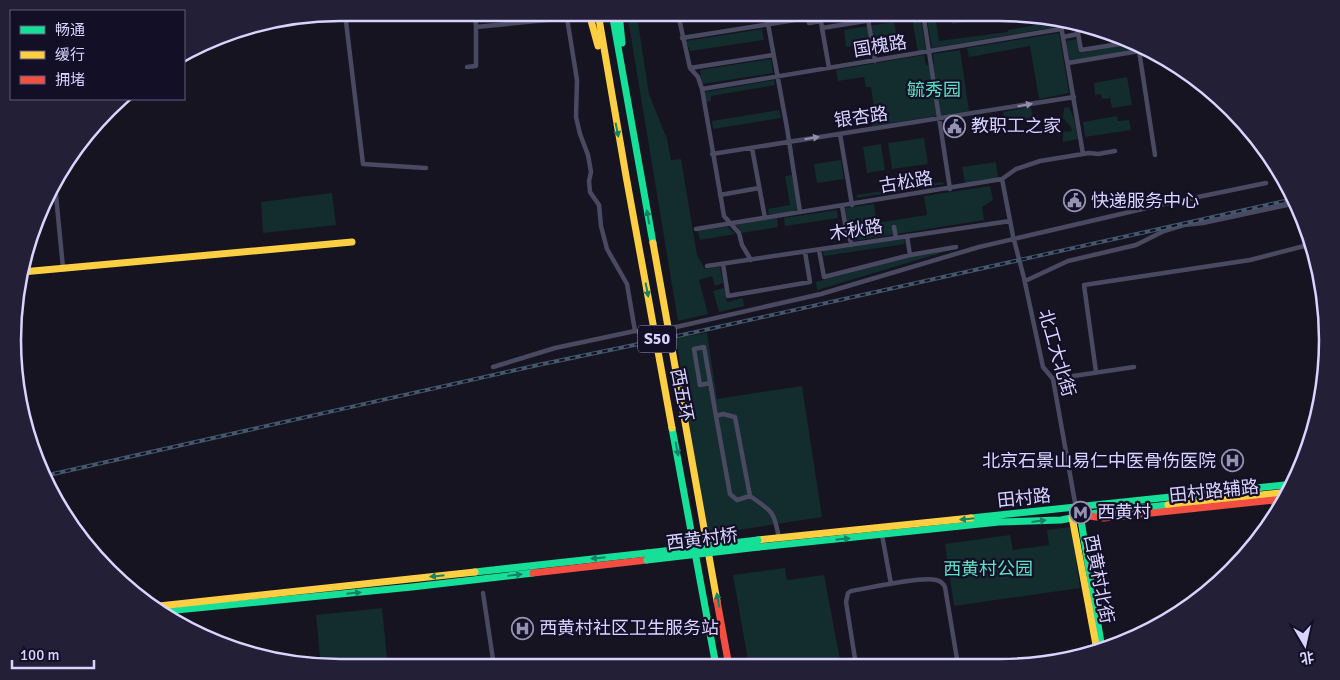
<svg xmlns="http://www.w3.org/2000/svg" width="1340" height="680" font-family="Signika,'Noto Sans SC',sans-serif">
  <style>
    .green { fill: #132c2d }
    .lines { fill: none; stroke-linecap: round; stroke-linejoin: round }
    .street { stroke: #4a4962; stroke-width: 4.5 }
    .fast { stroke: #16e098; stroke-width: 7 }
    .slow { stroke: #ffcf43; stroke-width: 7 }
    .jam { stroke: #f24e42; stroke-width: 7 }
    .rail-casing { stroke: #43596b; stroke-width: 4 }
    .rail { stroke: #130f26; stroke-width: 2; stroke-dasharray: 5.5; stroke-linecap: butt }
    .street-bridge { stroke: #4a4962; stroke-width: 4.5 }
    .fast-bridge { stroke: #16e098; stroke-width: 7 }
    .oneway { fill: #928eb0 }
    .oneway2 { fill: #158265 }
    .labels { text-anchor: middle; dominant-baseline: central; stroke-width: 4.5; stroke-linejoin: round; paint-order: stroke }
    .shield { fill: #130f26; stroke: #9e99be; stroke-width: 1 }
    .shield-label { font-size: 16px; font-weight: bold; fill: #d9d4ff }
    .street-label { font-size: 18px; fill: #d9d4ff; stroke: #130f26 }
    .park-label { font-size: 18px; fill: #5fe0c0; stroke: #130f26 }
    .poi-label { font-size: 18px; fill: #d9d4ff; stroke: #130f26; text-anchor: start }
    .rim { fill: none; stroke: #d9d4ff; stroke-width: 2.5 }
  </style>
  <rect width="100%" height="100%" fill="#161421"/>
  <!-- green -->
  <path class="green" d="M627 13H656L637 16 649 94 667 139 671 160 681 159 697 255 705 269 720 267 723 283 715 286 712 276 699 280 708 314 678 321Z
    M977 13V20L952 24 950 14 935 16 939 41 1008 32V30L1047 23V17L1055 19 1056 27 932 48 926 14Z
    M920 17 926 50 918 52 912 18Z
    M894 22 897 39 846 47 844 30Z
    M762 29 764 40 690 51 686 41Z
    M1059 33 1069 93 1039 99 1030 46 969 57 967 48Z
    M1077 39 1079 53 1128 44V40L1136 43 1137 50 1069 61 1066 41Z
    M960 50 969 111 872 126 870 109 874 108 871 87H866L864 77 838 81 836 70 924 55 926 65 934 64 933 54Z
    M771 59 773 73 702 84 700 70Z
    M1127 77 1132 105 1112 108 1110 98 1102 99 1101 94 1095 95 1094 83Z
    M774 80 775 85 711 96V101L706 102 705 92Z
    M1031 107 1033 118 1005 122 1003 112Z
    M1069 107 1074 119 1078 139 1063 142V132L1072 131 1071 127 1063 118 1064 108Z
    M779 110 781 118 713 129 712 121Z
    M1117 116 1118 121 1129 120 1131 130 1085 137 1083 122Z
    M924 138 928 164 892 169 888 143Z
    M881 144 885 170 867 173 863 147Z
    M841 160 844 179 817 183 814 164Z
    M996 162 998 178 965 183 962 167Z
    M792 175 798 211 769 215 768 209 790 205 785 176Z
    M943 182 944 184 857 198 856 195Z
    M990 186 993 200 982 207 984 220 853 241 848 229 845 208 874 204 877 223 927 215 924 196Z
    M332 193 336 225 263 233 261 202Z
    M837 210 838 218 785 226 784 218Z
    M777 218 778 227 742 233 736 225Z
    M728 227 735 234 700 240 698 231Z
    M904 239 905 244 824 256 823 251Z
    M954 249 817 290 816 282 910 257Z
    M724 288 727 302 743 298 744 306 719 312 713 291Z
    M707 333 717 399 802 386 822 517 706 535 676 338Z
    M1071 527 1080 588 954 606 945 544 1010 535 1013 550 1049 545 1047 530Z
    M785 568 787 580 824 575 841 665 749 666 733 575Z
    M382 608 388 667H321L316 615Z"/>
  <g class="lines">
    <!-- street -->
    <path class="street" d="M345 13 363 164 426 168
      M475 13 476 27 567 18 577 80 576 117 580 134 588 155 591 172 589 181 590 192 599 205 601 226 607 249 627 284 635 331 648 333
      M683 13 678 14 690 68 698 77 702 89 724 216 739 233 742 245 751 260
      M766 13 787 128 800 212
      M867 13 875 61
      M923 13 950 189
      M1060 20 1083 154
      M1076 22 1081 50 1126 43 1125 39
      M822 28 829 68
      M1063 37 1078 34
      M682 38 808 18 809 23 821 21 822 28 915 13
      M1138 44 1155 155
      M1068 63 1139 51
      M467 67 476 66V27
      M690 68 773 55
      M702 89 1061 29
      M840 134 852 205
      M752 148 765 218
      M712 154 1074 97
      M1002 179 1013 236 1024 278 1043 367 1053 379 1076 508
      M55 185 63 268
      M720 195 759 188
      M842 206 846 229 852 245
      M894 227 896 238
      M696 229 1002 179 1016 169 1040 161 1089 153 1098 154 1115 151
      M907 236 910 255
      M819 250 824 277 910 255 956 247
      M723 264 728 296 810 282 805 252
      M707 266 1010 221
      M1025 281 1068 261 1136 245 1164 231 1184 225 1203 223 1296 203
      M676 327 821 294 979 247 1164 204 1266 183
      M493 367 555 348 635 331
      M1096 372 1084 285 1250 260 1312 244
      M1053 379 1134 367
      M710 383 700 385 694 349 704 347 716 416
      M750 496 737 500 730 494 716 416 723 414 735 417 750 496C773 512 774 511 779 538
      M1273 500 1274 514
      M882 535 891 584
      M483 593 494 666
      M856 665 846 602 848 593 851 591C869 588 921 576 936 580 941 581 943 583 945 587L958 665"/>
    <!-- fast -->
    <path class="fast" d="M612 13 653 243
      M619 13 622 43
      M672 428 716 666
      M1080 514 1102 649
      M971 518 1294 484
      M759 547 999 522 1061 520 1097 513 1168 505
      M475 572 647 553
      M166 611 412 587 533 573"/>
    <!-- slow -->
    <path class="slow" d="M589 13 598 46
      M598 13 626 176 672 428
      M653 243 717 601
      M22 272 352 242
      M1168 505 1289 492
      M1074 513 1072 517 1097 650
      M758 540 971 518
      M159 606 475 572"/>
    <!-- jam -->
    <path class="jam" d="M1089 516 1104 518 1284 499
      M533 573 647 560
      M717 601 729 666"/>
    <defs>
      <path id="rail" d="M44 476 538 365 682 335 1294 199"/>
    </defs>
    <!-- rail casing -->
    <use href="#rail" class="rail-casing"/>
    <!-- rail -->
    <use href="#rail" class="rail"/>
    <!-- street-bridge -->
    <path class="street-bridge" d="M648 333 676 327"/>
    <!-- fast-bridge -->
    <path class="fast-bridge" d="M647 553 758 540
      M647 560 759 547"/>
  </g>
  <!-- one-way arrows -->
  <defs><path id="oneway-solid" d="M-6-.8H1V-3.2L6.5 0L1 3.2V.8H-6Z" transform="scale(1.25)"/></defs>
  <g class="oneway">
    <use href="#oneway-solid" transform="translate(1025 105) rotate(-10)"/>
    <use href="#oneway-solid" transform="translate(812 138) rotate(-9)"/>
  </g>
  <g class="oneway2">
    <use href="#oneway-solid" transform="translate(617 130) rotate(79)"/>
    <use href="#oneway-solid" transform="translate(648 217) rotate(-100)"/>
    <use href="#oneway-solid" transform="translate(647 290) rotate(79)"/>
    <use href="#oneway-solid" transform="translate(677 449) rotate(79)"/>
    <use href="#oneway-solid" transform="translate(967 519) rotate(174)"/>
    <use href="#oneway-solid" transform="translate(1039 521) rotate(-7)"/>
    <use href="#oneway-solid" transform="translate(843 539) rotate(-6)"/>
    <use href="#oneway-solid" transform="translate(598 558) rotate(174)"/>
    <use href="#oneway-solid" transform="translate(515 575) rotate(-7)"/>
    <use href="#oneway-solid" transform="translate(437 576) rotate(174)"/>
    <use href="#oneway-solid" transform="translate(354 593) rotate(-6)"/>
    <use href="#oneway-solid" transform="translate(718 600) rotate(-100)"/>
  </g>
  <!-- icons -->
  <defs>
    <symbol id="civic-ring" viewBox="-11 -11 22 22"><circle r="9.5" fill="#130f26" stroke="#9591b1" stroke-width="1.5"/><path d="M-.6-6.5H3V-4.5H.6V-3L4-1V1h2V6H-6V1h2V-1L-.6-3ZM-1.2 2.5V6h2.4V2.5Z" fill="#9591b1"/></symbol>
    <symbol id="hospital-ring" viewBox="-11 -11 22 22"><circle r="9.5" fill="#130f26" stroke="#9591b1" stroke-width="1.5"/><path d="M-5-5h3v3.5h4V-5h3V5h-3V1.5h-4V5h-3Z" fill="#9591b1"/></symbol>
    <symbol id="metro-ring" viewBox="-11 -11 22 22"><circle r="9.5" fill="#130f26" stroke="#9591b1" stroke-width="1.5"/><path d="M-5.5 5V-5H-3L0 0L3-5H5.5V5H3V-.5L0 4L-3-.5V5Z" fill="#9591b1"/></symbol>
  </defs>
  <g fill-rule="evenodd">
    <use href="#civic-ring" x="942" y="114" width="25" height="25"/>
    <use href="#civic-ring" x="1062" y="188" width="25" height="25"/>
    <use href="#hospital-ring" x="1220" y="448" width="25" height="25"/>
    <use href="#metro-ring" x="1068" y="500" width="25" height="25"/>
    <use href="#hospital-ring" x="510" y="616" width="25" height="25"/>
  </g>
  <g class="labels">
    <!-- shield labels -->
    <rect class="shield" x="638" y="325.5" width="38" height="27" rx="4"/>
    <g class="shield-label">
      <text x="657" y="339">S50</text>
    </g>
    <!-- street labels -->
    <g class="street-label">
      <text transform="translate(880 46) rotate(-9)">国槐路</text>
      <text transform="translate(861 117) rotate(-8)">银杏路</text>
      <text transform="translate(906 182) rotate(-9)">古松路</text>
      <text transform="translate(856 230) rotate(-9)">木秋路</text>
      <text transform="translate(1057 353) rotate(74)">北工大北街</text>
      <text transform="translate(682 395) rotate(79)">西五环</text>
      <text transform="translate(1214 491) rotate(-6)">田村路辅路</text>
      <text transform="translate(1024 498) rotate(-6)">田村路</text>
      <text transform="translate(702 539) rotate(-7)">西黄村桥</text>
      <text transform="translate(1099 579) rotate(79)">西黄村北街</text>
    </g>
    <!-- park labels -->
    <g class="park-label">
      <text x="934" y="90">毓秀园</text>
      <text x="988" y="569">西黄村公园</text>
    </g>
    <!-- poi labels -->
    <g class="poi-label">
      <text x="971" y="126">教职工之家</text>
      <text x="1091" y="201">快递服务中心</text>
      <text x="1216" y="461" text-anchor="end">北京石景山易仁中医骨伤医院</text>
      <text x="1097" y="512">西黄村</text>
      <text x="539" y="628">西黄村社区卫生服务站</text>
    </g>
  </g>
  <!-- crop -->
  <path d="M0 0H1340V680H0ZM340 21H1000A319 319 0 0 1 1319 340V340A319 319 0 0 1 1000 659H340A319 319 0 0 1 21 340V340A319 319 0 0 1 340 21Z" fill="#231f37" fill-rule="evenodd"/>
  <path class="rim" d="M340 21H1000A319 319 0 0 1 1319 340V340A319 319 0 0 1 1000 659H340A319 319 0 0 1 21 340V340A319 319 0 0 1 340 21Z"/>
  <!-- legend -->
  <rect x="10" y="10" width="175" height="90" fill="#130f26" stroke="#625e7d"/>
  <rect x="20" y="26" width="25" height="8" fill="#16e098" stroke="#625e7d"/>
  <text x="55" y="35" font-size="15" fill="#d9d4ff">畅通</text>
  <rect x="20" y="51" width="25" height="8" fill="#ffcf43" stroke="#625e7d"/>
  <text x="55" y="60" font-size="15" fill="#d9d4ff">缓行</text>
  <rect x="20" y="76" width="25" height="8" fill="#f24e42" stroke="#625e7d"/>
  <text x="55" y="85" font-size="15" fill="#d9d4ff">拥堵</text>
  <!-- north arrow -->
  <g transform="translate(1305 645) rotate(171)" stroke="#130f26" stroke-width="4" paint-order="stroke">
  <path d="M0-4L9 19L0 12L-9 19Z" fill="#d9d4ff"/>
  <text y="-8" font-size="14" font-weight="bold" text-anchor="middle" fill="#d9d4ff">北</text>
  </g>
  <!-- scale -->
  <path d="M12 660v8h82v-8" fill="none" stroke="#d9d4ff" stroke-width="2.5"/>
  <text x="20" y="660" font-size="15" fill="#d9d4ff" stroke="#130f26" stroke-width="4" paint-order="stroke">100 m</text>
</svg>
